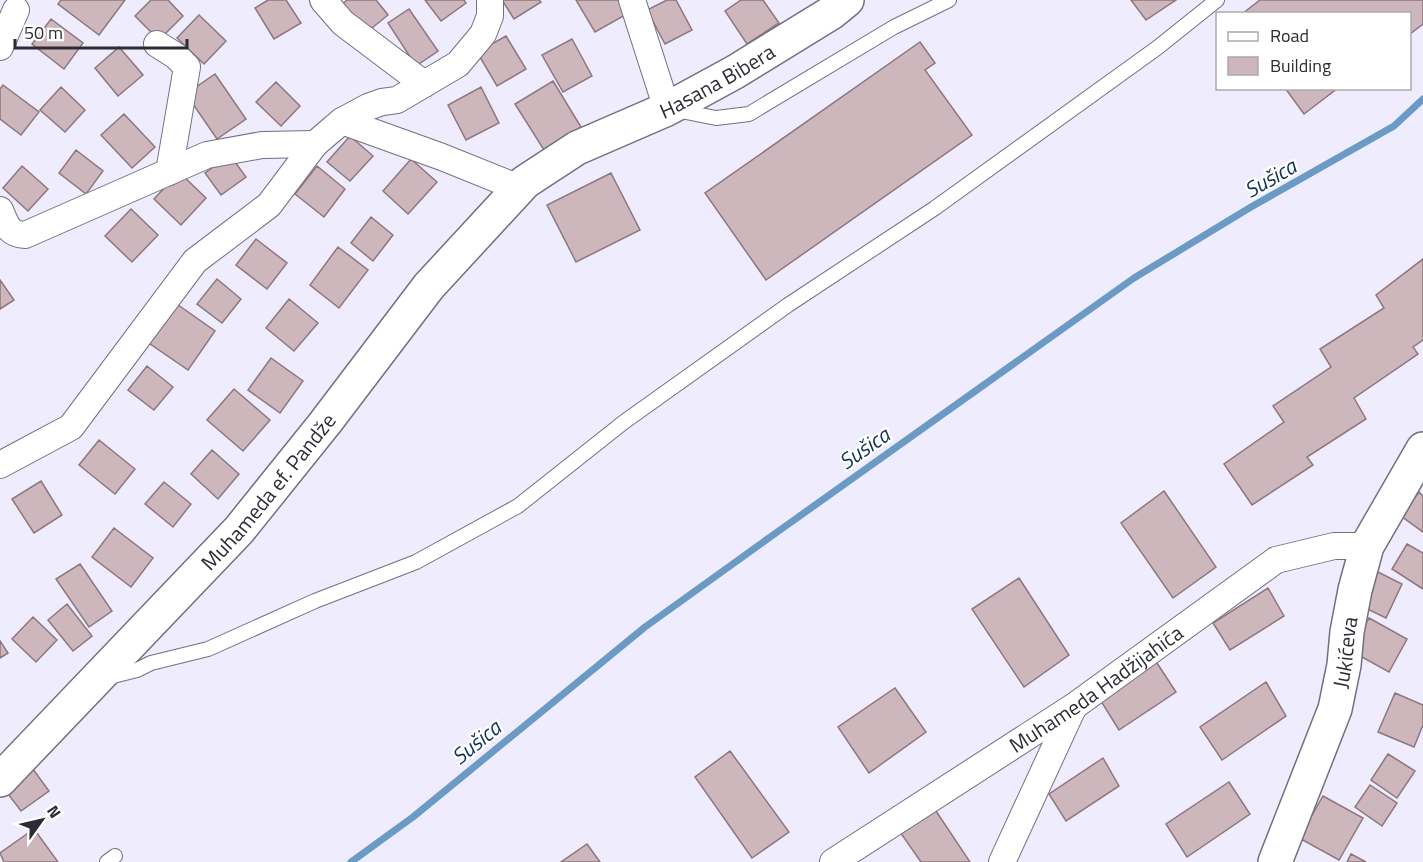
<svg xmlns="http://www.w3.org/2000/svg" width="1423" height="862" font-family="'Titillium Web',sans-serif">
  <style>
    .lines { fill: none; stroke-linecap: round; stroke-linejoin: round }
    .stream { stroke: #6b9ac4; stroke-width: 7 }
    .building { fill: #ceb6bd; stroke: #8d777e; stroke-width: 1.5 }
    .lane-casing { stroke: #736f82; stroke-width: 16 }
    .street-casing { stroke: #736f82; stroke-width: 28 }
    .secondary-casing { stroke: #736f82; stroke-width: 36 }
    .lane { stroke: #fff; stroke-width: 14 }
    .street { stroke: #fff; stroke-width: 26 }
    .secondary { stroke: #fff; stroke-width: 33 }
    .labels { text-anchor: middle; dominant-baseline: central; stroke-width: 4.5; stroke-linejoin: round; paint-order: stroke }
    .street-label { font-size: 21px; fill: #2d2b33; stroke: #fff }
    .water-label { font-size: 22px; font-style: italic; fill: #103451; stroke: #fff }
  </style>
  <rect width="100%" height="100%" fill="#efecfd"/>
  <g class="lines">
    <!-- stream -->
    <path class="stream" d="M351 862 413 817 645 627 773 535 1134 278 1251 207 1394 126 1423 99"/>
  </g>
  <!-- building -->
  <path class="building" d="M61 0H125L99 35 58 4Z
    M151 0H168L183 16 159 40 135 16Z
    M268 0H286L301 23 274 39 255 8Z
    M347 0H376L388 15 362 36 339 7Z
    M425 0H464L466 3 441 21Z
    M502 0H539L541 2 514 19Z
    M576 0H619L627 14 595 32Z
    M667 0H676L692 30 665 44 647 10Z
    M741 0H763L779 23 747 44 725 11Z
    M1131 0H1176L1146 20Z
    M1260 0H1423V24L1410 34V14H1242Z
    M409 9 438 51 416 66 388 23Z
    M199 15 226 41 204 64 177 38Z
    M51 19 83 43 64 69 32 44Z
    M506 36 526 69 497 86 477 52Z
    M572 39 592 76 563 92 542 55Z
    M920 42 935 63 925 70 972 135 766 280 705 193Z
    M119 47 143 75 118 96 95 68Z
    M215 74 246 119 217 139 186 94Z
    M553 81 581 127 544 150 515 104Z
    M276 82 300 106 281 126 256 102Z
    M3 85 39 112 21 135 0 119V89Z
    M61 87 85 110 65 132 40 110Z
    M481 87 499 123 466 140 448 105Z
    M1285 88H1338L1304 114Z
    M124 114 155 147 132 168 101 135Z
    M350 136 373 156 350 181 327 162Z
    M76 150 103 171 86 194 59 173Z
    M230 155 246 177 221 195 205 173Z
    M411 159 437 182 408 214 383 191Z
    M22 166 48 189 28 211 3 188Z
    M317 166 345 189 324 217 295 194Z
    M179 172 206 198 181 225 154 199Z
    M611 173 640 230 576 262 547 205Z
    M131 209 158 235 132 262 105 236Z
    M371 217 393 235 373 261 351 243Z
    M256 239 287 263 267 289 236 265Z
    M338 247 368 270 339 308 310 285Z
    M1423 259V340L1413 347 1418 354 1354 398 1366 419 1307 457 1313 465 1252 505 1224 464 1284 422 1273 406 1331 367 1320 349 1384 308 1376 295Z
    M217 279 241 299 222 323 197 304Z
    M0 280 14 300 0 309Z
    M289 299 318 323 294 351 266 328Z
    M174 302 215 331 188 370 146 341Z
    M271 358 303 381 280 413 248 390Z
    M147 366 173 387 154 410 128 390Z
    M234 389 270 420 243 451 207 420Z
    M99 440 135 469 115 494 79 465Z
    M212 450 239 474 218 499 191 474Z
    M41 481 62 515 34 533 12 499Z
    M164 482 191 504 173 527 145 504Z
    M1164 491 1216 567 1173 598 1121 523Z
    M1419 492 1423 496V532L1401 516Z
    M114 528 153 558 131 587 92 557Z
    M1407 544 1423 553V589L1392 569Z
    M80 564 112 611 89 627 56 579Z
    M1372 569 1402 584 1386 618 1355 603Z
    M1019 578 1069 655 1024 687 972 609Z
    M1268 588 1284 616 1230 650 1213 623Z
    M67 604 92 636 73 651 48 620Z
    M33 617 57 640 36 662 12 639Z
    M1369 618 1407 639 1389 672 1351 651Z
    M0 641 8 653 0 658Z
    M1155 660 1176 692 1119 730 1099 698Z
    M1266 682 1286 716 1222 760 1200 727Z
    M895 688 926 732 869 773 838 727Z
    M1395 693 1423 705V725L1414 747 1378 732Z
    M730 751 789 832 752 858 695 777Z
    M1388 754 1415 771 1397 798 1371 780Z
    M1103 758 1119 786 1066 821 1049 794Z
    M30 765 49 791 21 811 2 786Z
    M1229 782 1250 814 1187 857 1166 824Z
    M1370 785 1397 803 1382 826 1355 807Z
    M1323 796 1363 818 1339 860 1299 838Z
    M934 808 970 862H921L900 832Z
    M34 829 58 862H4L0 853Z
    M587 844 600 862H561Z
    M1351 854 1366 862H1347Z"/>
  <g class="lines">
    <defs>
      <path id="lane" d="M676 110 716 118 749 114 894 27 949 0
        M109 677 137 670 151 663 208 649 315 601 416 562 518 506 624 422 788 305 935 208 1157 48 1217 0
        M107 862 115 856"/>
      <g id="street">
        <path d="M323 0 343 23 424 84"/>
        <path d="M632 0 667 109"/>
        <path d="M157 44 176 56 187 67 169 172"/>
        <path d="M0 47 16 10"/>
        <path d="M342 121 442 157 519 188"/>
        <path d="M0 210C6 224 8 234 25 235L207 155 262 145 315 144"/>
        <path d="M0 465 71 427 195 261 269 205 315 144 329 132 342 121 368 107 382 102 397 100 458 64 483 34 490 16V0"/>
        <path id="s1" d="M833 862 1073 707 1276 560 1334 546H1367"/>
        <path d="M1002 862 1073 708"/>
      </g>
      <g id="secondary">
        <path id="s2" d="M0 780 239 530 325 423 429 286 525 182 577 148 667 109 735 72 831 13 847 0"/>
        <path id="s3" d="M1275 862 1335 709 1344 665 1347 632 1355 590 1367 546 1423 449"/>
      </g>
    </defs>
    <!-- lane casing -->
    <use href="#lane" class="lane-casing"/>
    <!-- street casing -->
    <use href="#street" class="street-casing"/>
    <!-- secondary casing -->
    <use href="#secondary" class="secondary-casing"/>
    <!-- lane -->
    <use href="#lane" class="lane"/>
    <!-- street -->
    <use href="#street" class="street"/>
    <!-- secondary -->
    <use href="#secondary" class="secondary"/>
  </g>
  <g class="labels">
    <!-- street labels -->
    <g class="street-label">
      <text stroke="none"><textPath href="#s2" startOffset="1014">Hasana Bibera</textPath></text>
      <text stroke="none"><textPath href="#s2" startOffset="394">Muhameda ef. Pandže</textPath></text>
      <text stroke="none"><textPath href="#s3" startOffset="222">Jukićeva</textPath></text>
      <text stroke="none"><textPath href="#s1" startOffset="315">Muhameda Hadžijahića</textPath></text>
    </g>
    <!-- water labels -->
    <g class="water-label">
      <text transform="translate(1270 178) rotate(-30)">Sušica</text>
      <text transform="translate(864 448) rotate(-35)">Sušica</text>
      <text transform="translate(476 742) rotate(-39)">Sušica</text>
    </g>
  </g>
  <!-- legend -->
  <rect x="1216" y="12" width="195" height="78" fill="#ffffff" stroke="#abaaad" stroke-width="1.5"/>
  <rect x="1228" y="32" width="30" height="9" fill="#ffffff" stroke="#abaaad" stroke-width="1.5"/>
  <text x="1270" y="42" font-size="18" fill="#2d2b33">Road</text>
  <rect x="1228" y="57" width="30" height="18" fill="#ceb6bd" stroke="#abaaad" stroke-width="1.5"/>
  <text x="1270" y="72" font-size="18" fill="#2d2b33">Building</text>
  <!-- north arrow -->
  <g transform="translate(42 820) rotate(56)" stroke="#ffffff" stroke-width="4.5" paint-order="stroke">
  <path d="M0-4.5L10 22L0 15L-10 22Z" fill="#2d2b33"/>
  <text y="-9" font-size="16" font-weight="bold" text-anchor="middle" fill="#2d2b33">N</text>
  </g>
  <!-- scale -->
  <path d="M15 39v9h172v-9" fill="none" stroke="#2d2b33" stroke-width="3"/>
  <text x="24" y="39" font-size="18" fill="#2d2b33" stroke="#ffffff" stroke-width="4.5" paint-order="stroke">50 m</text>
</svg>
